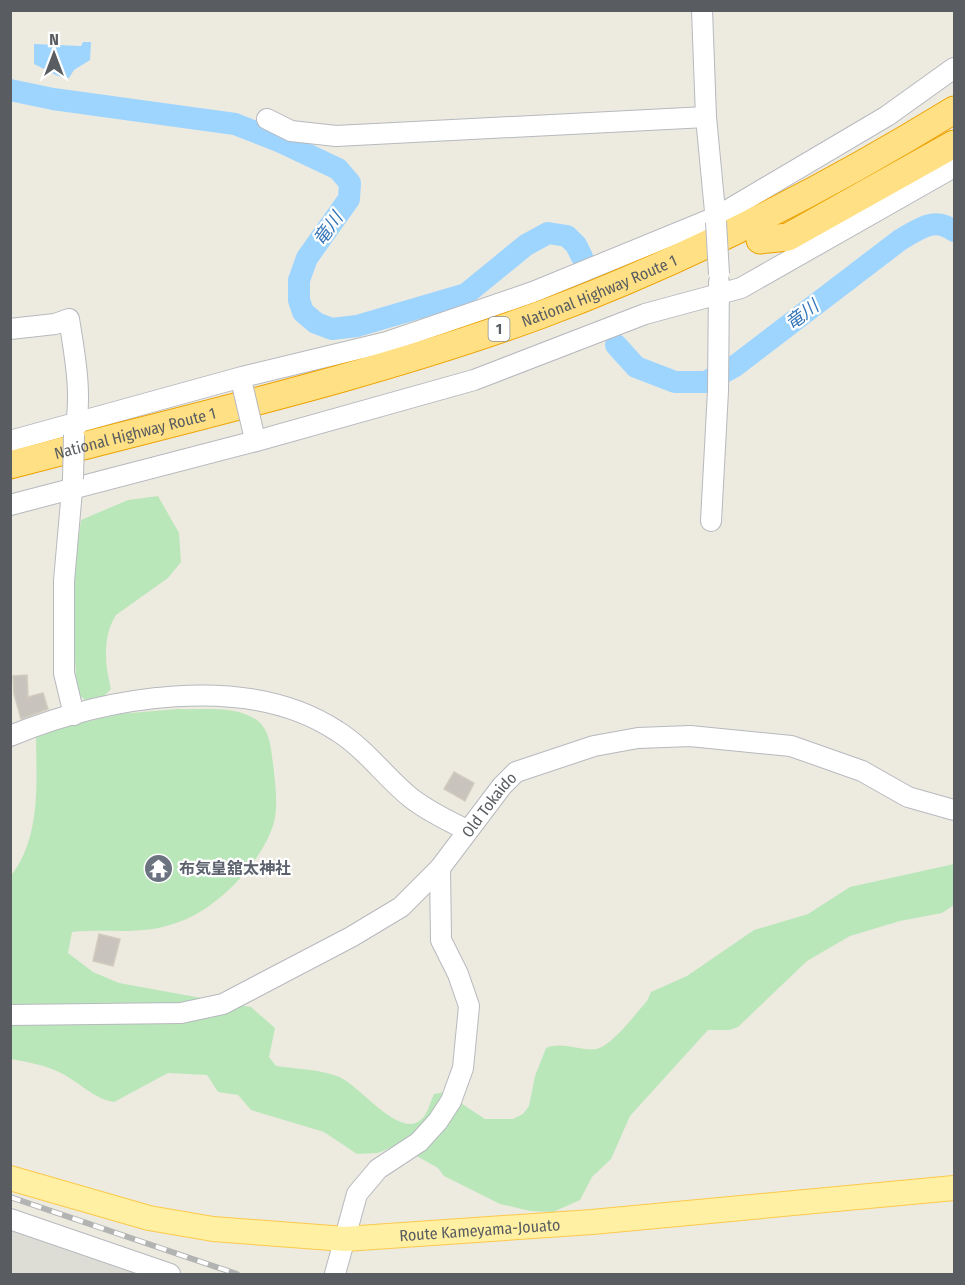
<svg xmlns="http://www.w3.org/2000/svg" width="965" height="1285" font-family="'Fira Sans Condensed','Noto Sans JP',sans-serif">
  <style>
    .industrial { fill: #dddcd5 }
    .green { fill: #bae7ba }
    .water { fill: #9ed5ff }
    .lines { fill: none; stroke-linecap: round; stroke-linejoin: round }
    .river { stroke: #9ed5ff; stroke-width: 22 }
    .building { fill: #c8c4bd; stroke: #d2ccbe; stroke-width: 1.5 }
    .minor-casing { stroke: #b6b9be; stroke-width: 22 }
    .major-casing { stroke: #fcc94a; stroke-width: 26 }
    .highway-casing { stroke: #eda200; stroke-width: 29 }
    .minor { stroke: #fff; stroke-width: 20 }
    .major { stroke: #fff0a3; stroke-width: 24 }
    .highway { stroke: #ffe085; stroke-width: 27 }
    .rail-casing { stroke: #b2b3b3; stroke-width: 6 }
    .rail { stroke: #fff; stroke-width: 4; stroke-dasharray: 11; stroke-linecap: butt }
    .minor-bridge-casing { stroke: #b6b9be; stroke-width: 22; stroke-linecap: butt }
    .minor-bridge { stroke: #fff; stroke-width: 20 }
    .labels { text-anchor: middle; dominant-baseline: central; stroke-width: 4.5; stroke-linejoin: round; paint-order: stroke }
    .shield { fill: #fff; stroke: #8b8e91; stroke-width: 1.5 }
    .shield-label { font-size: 15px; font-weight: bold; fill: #595d62 }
    .street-label { font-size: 16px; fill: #595d62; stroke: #fff }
    .worship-label { font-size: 16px; font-weight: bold; fill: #5b616d; stroke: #fff; text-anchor: start }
    .water-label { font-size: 18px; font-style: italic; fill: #3475b8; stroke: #fff }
  </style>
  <rect width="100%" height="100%" fill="#edeae0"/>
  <!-- industrial -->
  <path class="industrial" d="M10 1224 155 1274H11Z"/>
  <!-- green -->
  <path class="green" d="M158 496 179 533 181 562 168 578 116 615C102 637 105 665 111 689L104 696 85 700 77 693 71 592 81 520 128 500Z
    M178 709C202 710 238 705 258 721 270 731 271 749 273 763 275 784 280 810 271 831 258 865 219 906 184 920 144 937 114 928 72 932L68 953 93 972 119 983 251 1007 275 1028 269 1057 276 1066C296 1069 318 1069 337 1076 359 1083 404 1147 425 1115 429 1109 431 1100 434 1094L444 1092 485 1119H513L523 1114 529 1106 535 1076 546 1048C563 1041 579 1051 596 1049 611 1047 637 1012 647 1001L651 992 687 976 754 930 808 914 850 887 954 864V905L942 913 900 921 850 936 807 961 738 1027 729 1030H708L630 1116 611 1159 592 1177 580 1200 553 1212 530 1211 500 1204 444 1176 438 1168 397 1145 378 1153 357 1154 324 1132 251 1110 238 1095 218 1092 207 1075 168 1073 114 1102C94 1099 79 1082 61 1073 45 1065 28 1062 11 1059L10 877C42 836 36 783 36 734L118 714Z"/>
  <!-- water -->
  <path class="water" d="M83 42H91L90 60 74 70 69 78 58 76 34 64V44L81 46Z"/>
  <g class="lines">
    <!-- river -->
    <path class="river" d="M10 90 53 99 235 124 281 142 338 169 350 183 349 199 307 258 299 280V300L303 312 316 323 332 329 357 326 466 294 526 245 548 233 567 236 576 245 582 257
      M616 345 636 367 675 382H706L735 366 900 240C919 229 934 216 954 231"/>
  </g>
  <!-- building -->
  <path class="building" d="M27 675 28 697 43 693 48 709 21 719 14 694 13 676Z
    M454 772 474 783 465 801 444 789Z
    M99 934 120 939 113 966 93 961Z"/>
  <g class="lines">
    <defs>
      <g id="minor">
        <path d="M702 10 706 117 716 222"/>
        <path d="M267 119 291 131 336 136 706 117"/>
        <path d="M10 329 55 324 69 319C75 356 83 398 74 435"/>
        <path d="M10 441 242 377 387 342 533 292 716 217 887 116 954 68"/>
        <path d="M73 479 64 581V673L74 715"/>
        <path d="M10 505 256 441 474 380 645 314 741 288 954 167"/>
        <path d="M711 521 718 391 719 282"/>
        <path d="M10 736C105 697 246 671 337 731 366 749 385 777 411 798 428 811 448 821 467 830"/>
        <path id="s1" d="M10 1015 181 1013 223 1004 351 937 401 907 440 868 502 786 516 772 594 746 638 738 690 736 791 746 862 771 908 797 954 810"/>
        <path d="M10 1219 170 1274"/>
        <path d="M335 1274 357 1194 378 1169 419 1142 438 1121 451 1101 463 1068 469 1006 458 974 441 940 440 868"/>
      </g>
      <g id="major">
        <path id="s2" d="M10 1178 149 1218 213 1229 345 1239 592 1222 954 1188"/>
      </g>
      <g id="highway">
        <path d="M760 240 788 237 954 144"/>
        <path id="s3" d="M10 465C187 418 368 378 540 315 685 261 822 191 954 110"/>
      </g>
    </defs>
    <!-- minor casing -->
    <use href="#minor" class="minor-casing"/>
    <!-- major casing -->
    <use href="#major" class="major-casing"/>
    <!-- highway casing -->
    <use href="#highway" class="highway-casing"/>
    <!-- minor -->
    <use href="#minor" class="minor"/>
    <!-- major -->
    <use href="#major" class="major"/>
    <!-- highway -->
    <use href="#highway" class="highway"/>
    <defs>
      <path id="rail" d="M10 1197 237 1274"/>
    </defs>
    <!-- rail casing -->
    <use href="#rail" class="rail-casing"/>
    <!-- rail -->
    <use href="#rail" class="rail"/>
    <defs>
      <path id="minor-bridge" d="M716 222 719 274
        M243 388 253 431
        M73 479 74 435"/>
    </defs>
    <!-- minor-bridge casing -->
    <use href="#minor-bridge" class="minor-bridge-casing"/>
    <!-- minor-bridge -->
    <use href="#minor-bridge" class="minor-bridge"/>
  </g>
  <!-- icons -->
  <defs>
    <symbol id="temple-disc" viewBox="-11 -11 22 22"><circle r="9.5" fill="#6b7280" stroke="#fff"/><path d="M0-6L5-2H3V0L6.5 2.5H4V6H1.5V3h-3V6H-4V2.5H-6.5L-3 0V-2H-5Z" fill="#fff"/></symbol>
  </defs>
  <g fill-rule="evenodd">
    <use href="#temple-disc" x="142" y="852" width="33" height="33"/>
  </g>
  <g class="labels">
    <!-- shield labels -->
    <rect class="shield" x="488.5" y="317" width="21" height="24" rx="4.5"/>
    <g class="shield-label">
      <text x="499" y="329">1</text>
    </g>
    <!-- street labels -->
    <g class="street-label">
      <text stroke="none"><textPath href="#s3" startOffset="615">National Highway Route 1</textPath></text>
      <text stroke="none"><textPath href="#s3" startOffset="129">National Highway Route 1</textPath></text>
      <text stroke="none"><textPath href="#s1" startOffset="552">Old Tokaido</textPath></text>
      <text stroke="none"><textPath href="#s2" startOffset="477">Route Kameyama-Jouato</textPath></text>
    </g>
    <!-- worship labels -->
    <g class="worship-label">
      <text x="179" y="868">布気皇舘太神社</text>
    </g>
    <!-- water labels -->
    <g class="water-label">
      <text transform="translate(328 229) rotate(-54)">竜川</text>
      <text transform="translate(802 315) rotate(-37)">竜川</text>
    </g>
  </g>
  <!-- border -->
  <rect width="965" height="1285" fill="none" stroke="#595d62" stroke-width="24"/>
  <!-- north arrow -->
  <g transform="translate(54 54)" stroke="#ffffff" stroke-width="4.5" paint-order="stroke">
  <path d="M0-4.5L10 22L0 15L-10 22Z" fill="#595d62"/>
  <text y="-9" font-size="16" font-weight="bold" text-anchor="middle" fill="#595d62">N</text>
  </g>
</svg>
